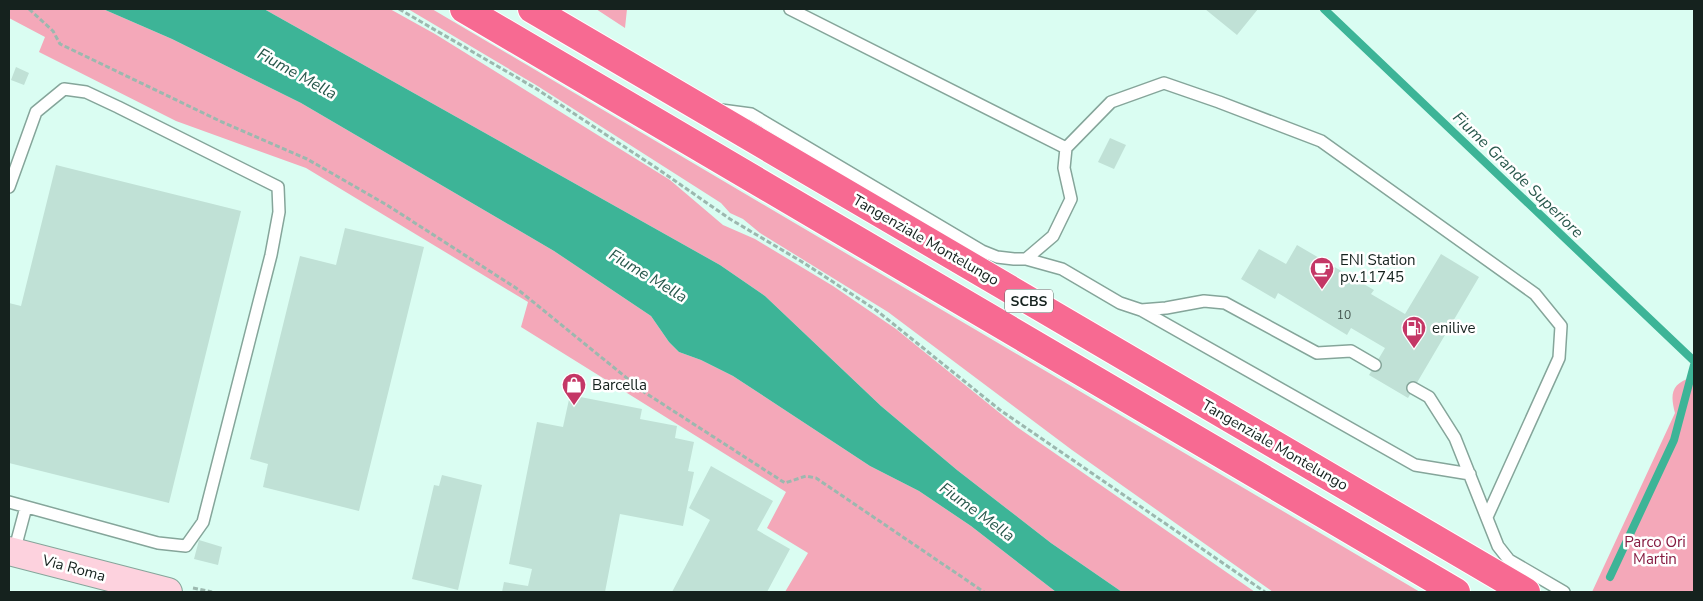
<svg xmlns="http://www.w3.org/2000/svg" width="1703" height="601" font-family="'Nunito Sans',sans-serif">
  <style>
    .green { fill: #f4a8b9 }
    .water { fill: #3db497 }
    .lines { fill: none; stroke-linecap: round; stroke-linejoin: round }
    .stream { stroke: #3db497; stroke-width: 8 }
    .building { fill: #c0e1d6 }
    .lane-casing { stroke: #85a59a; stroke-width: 14 }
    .secondary-casing { stroke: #85a59a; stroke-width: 30 }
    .highway-casing { stroke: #fff; stroke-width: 30 }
    .path { stroke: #9cb8af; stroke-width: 3; stroke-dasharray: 5 2.5; stroke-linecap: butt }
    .lane { stroke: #fff; stroke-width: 11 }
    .secondary { stroke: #fdd2de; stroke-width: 28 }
    .highway { stroke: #f76a92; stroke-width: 28 }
    .labels { text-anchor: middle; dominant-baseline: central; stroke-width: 5; stroke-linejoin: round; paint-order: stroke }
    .number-label { font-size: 12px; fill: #40524c }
    .shield { fill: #fff; stroke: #5b6462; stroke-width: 1 }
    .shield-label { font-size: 14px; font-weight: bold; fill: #15221e }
    .street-label { font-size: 15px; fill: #15221e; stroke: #fff }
    .poi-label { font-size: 15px; fill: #15221e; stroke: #fff; text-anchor: start }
    .park-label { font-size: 15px; fill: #861b41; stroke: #fff }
    .water-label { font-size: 16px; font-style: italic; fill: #28584c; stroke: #fff }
  </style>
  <rect width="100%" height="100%" fill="#dafdf2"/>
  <!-- green -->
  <path class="green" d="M9 9H103L172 39 301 103 554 251 651 316 669 342 679 352 701 360 733 376 870 466 919 491 971 526 1056 592H785L808 553 767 528 786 492 521 327 528 302 306 168 176 121 39 52 45 37 9 18Z
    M264 9H390L435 34 670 180 723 225 755 239 833 286 896 329 1017 427 1255 592H1122L1051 543 957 470 881 406 765 296 720 265Z
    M408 9H432L1420 592H1273L1072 450 888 312 760 233 743 219 730 213 721 203 536 85Z
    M596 9H627L625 28Z
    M1692 377H1694V592H1592L1675 413C1670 394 1671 384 1692 377Z"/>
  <!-- water -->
  <path class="water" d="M103 9H264L720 265 765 296 881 406 957 470 1051 543 1122 592H1056L971 526 919 491 870 466 733 376 701 360 679 352 669 342 651 316 554 251 301 103 172 39Z"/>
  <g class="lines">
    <!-- stream -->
    <path class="stream" d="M1324 9 1694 361
      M1610 577 1674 440 1694 365"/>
  </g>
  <!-- building -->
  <path class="building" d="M1205 9H1258L1237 35Z
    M16 67 29 73 24 85 11 80Z
    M1110 138 1126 145 1114 169 1098 162Z
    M56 165 241 211 169 503 9 463V303L21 306Z
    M345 228 424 247 359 511 263 487 268 464 250 459 300 256 336 265Z
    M1297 245 1374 290 1371 294 1405 314 1441 254 1479 277 1408 398 1369 375 1385 348 1351 328 1347 335 1278 293 1275 299 1241 279 1259 249 1286 264Z
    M570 395 642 409 640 419 677 426 675 438 694 442 688 471 694 472 683 526 620 514 605 592H502L504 582 528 586 532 569 509 564 537 422 563 427Z
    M711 466 773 501 757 530 790 549 767 592H672L710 520 689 508Z
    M442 475 482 485 458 590 412 579 434 485 439 486Z
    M199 540 222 547 218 565 194 559Z"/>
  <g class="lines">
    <defs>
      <path id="lane" d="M790 9 1066 148
        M721 110 751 114 982 251 997 257 1014 259H1026L1062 269 1120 303 1141 310 1166 308 1204 301 1225 303 1317 353 1351 351 1375 365
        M9 187 36 112 64 89 86 92 118 107 278 187 279 212 271 255 203 522 186 546 158 543 9 502
        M1026 259 1053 236 1071 199 1064 168 1066 148 1111 102 1164 83 1219 102 1321 141 1535 294 1561 326 1559 358 1487 517
        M1141 310 1415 465 1470 474
        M1413 388 1429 397 1455 438 1498 546 1509 560 1564 592
        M14 552 26 507"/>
      <path id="secondary" d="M9 551 168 592"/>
      <path id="highway" d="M464 9 1456 592
        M532 9 1526 592"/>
    </defs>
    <!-- lane casing -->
    <use href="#lane" class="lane-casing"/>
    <!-- secondary casing -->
    <use href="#secondary" class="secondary-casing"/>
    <!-- highway casing -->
    <use href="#highway" class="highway-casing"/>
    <!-- path -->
    <path class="path" d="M29 9 53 31 60 44 222 122 307 159 387 205 516 288 644 392 785 483 806 476 816 478 984 592
      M399 9 535 88 655 167 730 219 804 263 876 310 1000 410 1265 592
      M193 588 212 592"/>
    <!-- lane -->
    <use href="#lane" class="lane"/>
    <!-- secondary -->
    <use href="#secondary" class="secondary"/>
    <!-- highway -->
    <use href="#highway" class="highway"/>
  </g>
  <!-- icons -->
  <defs>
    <symbol id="cafe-pin" viewBox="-11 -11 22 30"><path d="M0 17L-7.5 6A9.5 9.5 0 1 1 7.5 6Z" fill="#c43766" stroke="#fff"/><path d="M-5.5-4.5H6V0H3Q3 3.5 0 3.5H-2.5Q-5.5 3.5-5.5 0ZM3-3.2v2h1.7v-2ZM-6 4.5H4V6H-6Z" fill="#fff"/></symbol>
    <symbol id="fuel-pin" viewBox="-11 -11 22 30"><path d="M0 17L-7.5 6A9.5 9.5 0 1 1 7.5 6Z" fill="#c43766" stroke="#fff"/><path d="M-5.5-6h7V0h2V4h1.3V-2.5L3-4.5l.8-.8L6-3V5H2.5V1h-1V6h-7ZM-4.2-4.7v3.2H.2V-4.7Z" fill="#fff"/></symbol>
    <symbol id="shop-pin" viewBox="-11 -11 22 30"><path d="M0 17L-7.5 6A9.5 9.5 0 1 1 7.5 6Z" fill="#c43766" stroke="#fff"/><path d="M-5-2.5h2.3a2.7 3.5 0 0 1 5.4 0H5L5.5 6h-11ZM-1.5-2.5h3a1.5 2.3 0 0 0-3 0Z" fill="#fff"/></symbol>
  </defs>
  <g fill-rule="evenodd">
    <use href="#cafe-pin" x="1308" y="255" width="28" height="38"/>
    <use href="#fuel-pin" x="1400" y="314" width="28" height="38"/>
    <use href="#shop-pin" x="560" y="371" width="28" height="38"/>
  </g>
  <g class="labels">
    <!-- number labels -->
    <g class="number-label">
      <text x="1344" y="315">10</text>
    </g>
    <!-- shield labels -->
    <rect class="shield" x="1005" y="289.5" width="48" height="23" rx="4"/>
    <g class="shield-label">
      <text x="1029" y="301">SCBS</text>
    </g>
    <!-- street labels -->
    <g class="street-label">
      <text transform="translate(926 240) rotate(30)">Tangenziale Montelungo</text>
      <text transform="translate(1275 445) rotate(30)">Tangenziale Montelungo</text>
      <text transform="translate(74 568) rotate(15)">Via Roma</text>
    </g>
    <!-- poi labels -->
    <g class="poi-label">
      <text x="1340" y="260">ENI Station<tspan x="1340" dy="17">pv.11745</tspan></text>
      <text x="1432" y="328">enilive</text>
      <text x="592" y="385">Barcella</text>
    </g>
    <!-- park labels -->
    <g class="park-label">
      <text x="1655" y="542">Parco Ori<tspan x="1655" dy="17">Martin</tspan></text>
    </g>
    <!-- water labels -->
    <g class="water-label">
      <text transform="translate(297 74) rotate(29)">Fiume Mella</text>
      <text transform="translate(1518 175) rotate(44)">Fiume Grande Superiore</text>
      <text transform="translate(648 276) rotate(31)">Fiume Mella</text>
      <text transform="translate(977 512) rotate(36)">Fiume Mella</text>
    </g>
  </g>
  <!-- border -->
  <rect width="1703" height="601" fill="none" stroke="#15221e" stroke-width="20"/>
</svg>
